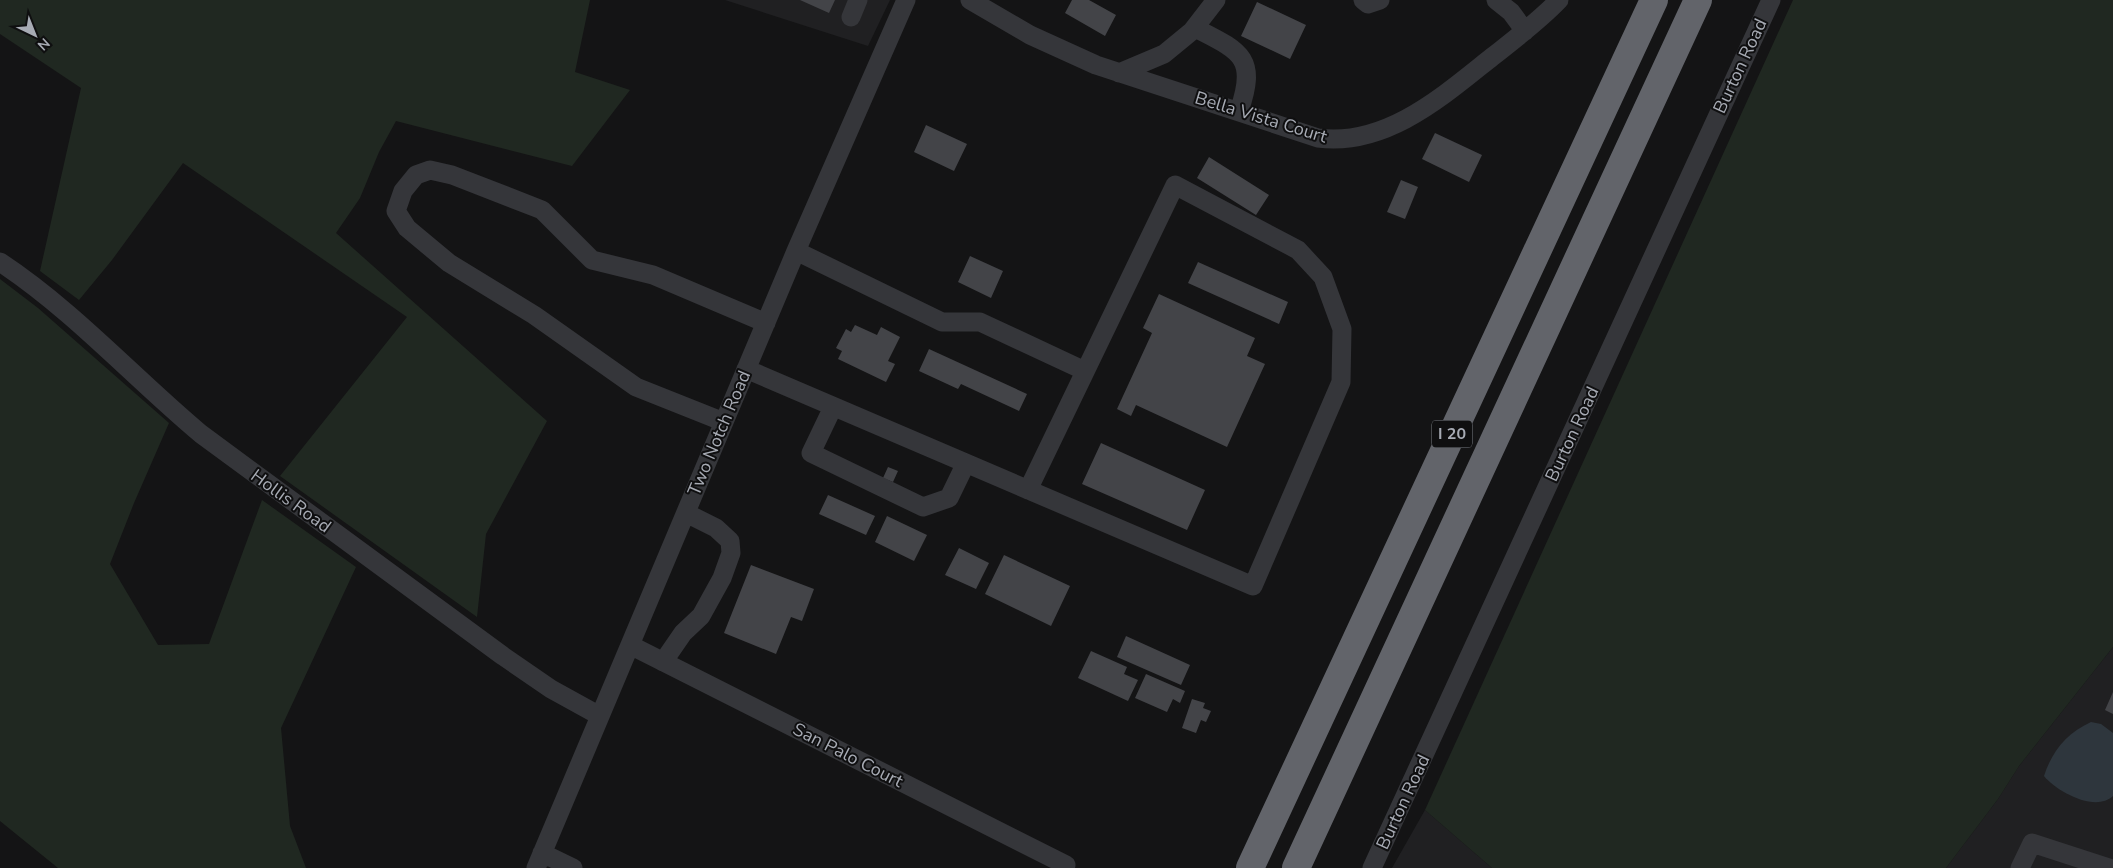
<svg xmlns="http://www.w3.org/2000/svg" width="2113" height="868" font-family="'Nunito Sans',sans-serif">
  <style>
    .built { fill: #202022 }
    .green { fill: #202821 }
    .water { fill: #2e363d }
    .building { fill: #434448 }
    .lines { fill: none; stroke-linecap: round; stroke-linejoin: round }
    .minor { stroke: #35363a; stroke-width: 19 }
    .highway { stroke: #62646a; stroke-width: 28 }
    .labels { text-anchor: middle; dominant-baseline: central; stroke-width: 4; stroke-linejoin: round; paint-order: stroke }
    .shield { fill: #0f0f10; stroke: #797c83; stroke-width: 1 }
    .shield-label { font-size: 16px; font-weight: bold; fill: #a7abb4 }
    .street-label { font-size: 18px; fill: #a7abb4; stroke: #0f0f10 }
  </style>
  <rect width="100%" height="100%" fill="#141415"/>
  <!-- built -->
  <path class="built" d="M725 0H890L868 46Z
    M2113 647V868H1946L1998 799 2019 766Z
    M1425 810 1492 868H1392Z"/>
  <!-- green -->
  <path class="green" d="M0 0H590L575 72 630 90 572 166 396 121 379 152 360 198 336 233 547 421 486 534 477 617 280 476 407 317 183 163 112 260 79 300 40 271 81 88 0 34Z
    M1793 0H2113V647L2019 766 1998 799 1946 868H1492L1425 810Z
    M0 279 38 308 169 423 134 503 110 564 158 645 209 644 262 500 356 567 281 728 290 826 306 868H58L0 821Z"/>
  <!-- water -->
  <path class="water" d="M2091 722 2101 724 2113 733V796C2095 813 2056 791 2044 776 2052 751 2067 733 2091 722Z"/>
  <!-- building -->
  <path class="building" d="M800 0H835L829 13Z
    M1072 0H1089L1116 15 1105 36 1065 13Z
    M1257 2 1306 25 1290 59 1241 36Z
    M926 125 967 144 954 171 914 152Z
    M1435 133 1482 155 1469 182 1422 159Z
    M1209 157 1269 195 1256 215 1197 178Z
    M1401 180 1418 187 1405 219 1387 212Z
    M970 256 1003 271 991 298 958 282Z
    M1198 262 1288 302 1279 324 1188 283Z
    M1159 294 1255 338 1247 356 1265 364 1227 447 1136 405 1131 416 1117 409 1152 333 1143 328Z
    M855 325 877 335 881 327 900 337 888 361 895 364 886 382 838 359 842 351 836 348 846 329 851 332Z
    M929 349 1027 394 1019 411 961 384 958 389 919 371Z
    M1101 443 1205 490 1187 530 1082 484Z
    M888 467 898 471 893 482 883 478Z
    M828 495 875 516 866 535 819 514Z
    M887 516 927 535 914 561 875 542Z
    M959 548 989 563 976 589 945 575Z
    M1004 555 1070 586 1051 626 985 594Z
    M751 565 814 589 802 621 791 617 776 654 724 633Z
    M1126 636 1190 665 1181 685 1117 657Z
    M1091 651 1127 667 1124 674 1138 680 1128 701 1078 678Z
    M1146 674 1185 691 1180 703 1173 699 1167 712 1135 698Z
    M2113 692V714L2105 710Z
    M1192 699 1205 703 1203 708 1211 711 1206 722 1201 720 1196 733 1182 728Z"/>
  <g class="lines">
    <!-- minor -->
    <path class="minor" d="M970 0 1030 35 1096 65 1318 138C1386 147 1443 96 1492 57 1515 39 1539 21 1559 0
      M1363 0 1368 4 1380 0
      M1496 0 1511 12 1525 31
      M851 17 858 0
      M1195 28C1240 51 1258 57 1239 111
      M1119 73 1164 54 1192 31 1216 0
      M796 251 942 322H980L1085 371
      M0 262C74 311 133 377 201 434L503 656 551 689 600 716
      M746 369 1253 586 1341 382 1342 329 1323 277 1298 250 1175 185 1028 490
      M833 407 811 453 923 507 949 498 966 463
      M724 422 636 387 534 315 449 263 407 228 396 211 403 191 416 175 430 170 452 175 542 210 592 260 653 275 766 323
      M630 645 1066 865
      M663 662 683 633 701 616 722 578 731 553 730 541 716 528 686 513
      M542 853 573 868
      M536 868 796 251 906 0
      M1372 868 1771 0
      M2020 868 2032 843 2109 868"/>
    <!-- highway -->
    <path class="highway" d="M1250 868 1654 0
      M1296 868 1698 0"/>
  </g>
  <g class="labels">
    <!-- shield labels -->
    <rect class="shield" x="1432" y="420.5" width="40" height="27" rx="4"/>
    <g class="shield-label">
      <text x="1452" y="434">I 20</text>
    </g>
    <!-- street labels -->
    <g class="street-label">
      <text transform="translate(1740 66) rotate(-65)">Burton Road</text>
      <text transform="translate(1261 117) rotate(17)">Bella Vista Court</text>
      <text transform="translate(719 433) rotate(-67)">Two Notch Road</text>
      <text transform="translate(1572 434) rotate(-65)">Burton Road</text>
      <text transform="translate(291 501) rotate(36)">Hollis Road</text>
      <text transform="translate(848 755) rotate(27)">San Palo Court</text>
      <text transform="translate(1403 802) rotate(-65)">Burton Road</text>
    </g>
  </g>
  <!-- north arrow -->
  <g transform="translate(35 35) rotate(137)" stroke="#0f0f10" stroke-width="4" paint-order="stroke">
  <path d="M0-4L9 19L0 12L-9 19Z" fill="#a7abb4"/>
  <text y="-8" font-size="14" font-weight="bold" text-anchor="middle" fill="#a7abb4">N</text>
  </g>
</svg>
